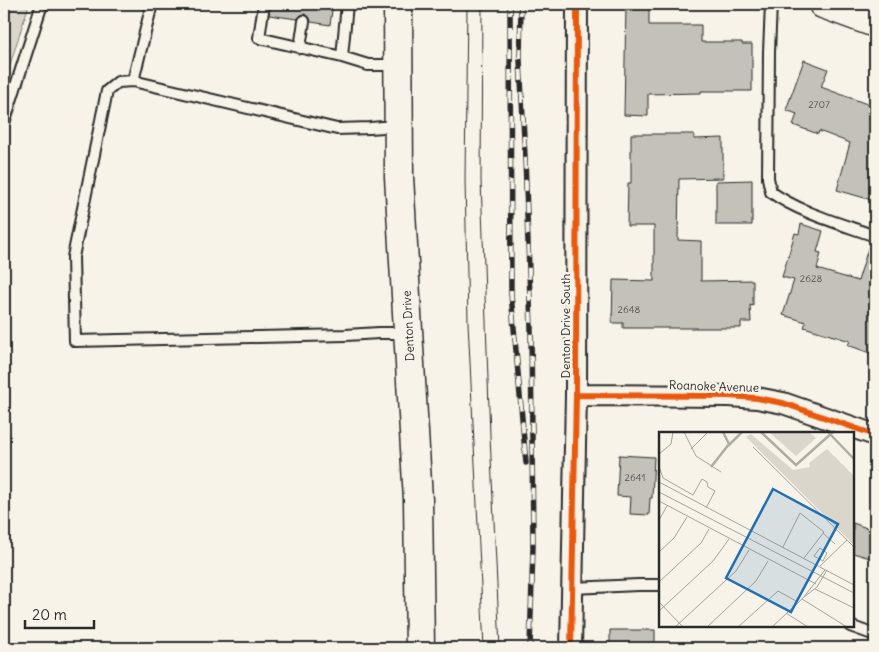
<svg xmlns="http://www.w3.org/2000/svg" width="879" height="652" font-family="Delius,sans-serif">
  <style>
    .green { fill: #dad6cc; stroke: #82807c }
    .building { fill: #c4c1b9; stroke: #2b2b2b }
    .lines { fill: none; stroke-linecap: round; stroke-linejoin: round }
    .lane-casing { stroke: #2b2b2b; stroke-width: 14 }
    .street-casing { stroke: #2b2b2b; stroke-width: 24 }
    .secondary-casing { stroke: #2b2b2b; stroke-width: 31 }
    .lane { stroke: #f7f3e8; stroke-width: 10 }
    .street { stroke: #f7f3e8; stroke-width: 20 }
    .secondary { stroke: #f7f3e8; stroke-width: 28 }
    .tram { stroke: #2b2b2b; stroke-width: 1 }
    .rail-casing { stroke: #2b2b2b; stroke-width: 5.5 }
    .rail { stroke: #f7f3e8; stroke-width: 4; stroke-dasharray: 11; stroke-linecap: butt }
    .cycleway-casing { stroke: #f7f3e8; stroke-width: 9 }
    .cycleway { stroke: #e8590c; stroke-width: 6 }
    .labels { text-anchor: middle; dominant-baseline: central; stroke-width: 5; stroke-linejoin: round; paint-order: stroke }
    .number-label { font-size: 10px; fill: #51504e }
    .street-label { font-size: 12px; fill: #2b2b2b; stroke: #f7f3e8 }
    .inset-river { fill: none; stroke: #afaca4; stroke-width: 2.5 }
    .inset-road { fill: none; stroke: #a5a39c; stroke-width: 1 }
    .view { fill: #1f6fb2; fill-opacity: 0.15; stroke: #1f6fb2; stroke-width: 2.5 }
    .inset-edge { fill: none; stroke: #2b2b2b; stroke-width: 2.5 }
  </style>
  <rect width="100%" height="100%" fill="#f7f3e8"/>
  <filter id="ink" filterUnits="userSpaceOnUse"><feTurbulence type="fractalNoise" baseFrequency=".02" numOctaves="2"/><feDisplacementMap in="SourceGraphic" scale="10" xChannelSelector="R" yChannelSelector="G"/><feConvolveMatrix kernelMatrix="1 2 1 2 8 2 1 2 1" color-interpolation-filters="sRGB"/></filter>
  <g filter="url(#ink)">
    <!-- green -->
    <path class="green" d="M4 4H29L4 84Z"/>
    <!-- building -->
    <path class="building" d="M271 4H333L330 25 311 22 310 18 305 14 301 15 297 19 269 15Z
      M626 4H649V25H701V42H742V44H752V91H701V93L648 94V116L624 115Z
      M804 60 828 69 821 87 875 107V201L837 190 850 143 819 131 818 134 793 125 797 114 786 110Z
      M631 134H694V139L723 138V178L679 179 678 240 701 241V281L753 280V306L750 305 751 322H741V328H623V323H612L613 280 654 281V226H627L628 183H631Z
      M752 180V225H716V181Z
      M801 224 823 231 817 252 821 253 817 269 858 281 870 242 875 243V355L848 345 850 341 804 327 806 322 783 315 794 280 782 277 795 233 799 234Z
      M619 455 654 457 652 498H650L649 515 630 514 631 497 617 496Z
      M853 523 875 531V541L870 558 853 553Z
      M610 630H655V648H610Z"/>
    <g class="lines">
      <defs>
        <path id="lane" d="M264 4 259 38 342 57 347 4
          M771 4 769 52 768 178 771 192C800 213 842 224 875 236
          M300 48 304 21
          M342 57 368 65H397
          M133 81 152 4
          M4 123 42 4
          M396 126 370 128 337 129 133 81 118 82 107 91 73 257 75 341 346 335 379 333H408
          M573 588 638 585H660
          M850 626 875 635"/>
        <path id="street" d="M576 395 729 396 757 398 783 403 875 435
          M571 648 576 395 577 4"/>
        <path id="secondary" d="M398 4 399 177 418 500 420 648
          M823 4 875 23"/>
      </defs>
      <!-- lane casing -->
      <use href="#lane" class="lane-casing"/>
      <!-- street casing -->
      <use href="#street" class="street-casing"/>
      <!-- secondary casing -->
      <use href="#secondary" class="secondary-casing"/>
      <!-- lane -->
      <use href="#lane" class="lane"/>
      <!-- street -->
      <use href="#street" class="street"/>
      <!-- secondary -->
      <use href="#secondary" class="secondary"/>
      <!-- tram -->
      <path class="tram" d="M467 4 465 180 468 322 484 648
        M482 4 481 180 490 436 500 648"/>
      <defs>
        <path id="rail" d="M510 4 511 294 526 463
          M521 4 520 60 525 157 531 328 533 547 530 648"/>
      </defs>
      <!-- rail casing -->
      <use href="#rail" class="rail-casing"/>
      <!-- rail -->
      <use href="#rail" class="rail"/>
      <defs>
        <path id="cycleway" d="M576 395 729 396 757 398 783 403 875 435
          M571 648 576 395 577 4"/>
      </defs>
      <!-- cycleway casing -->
      <use href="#cycleway" class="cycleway-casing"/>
      <!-- cycleway -->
      <use href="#cycleway" class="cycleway"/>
    </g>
  </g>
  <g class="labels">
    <!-- number labels -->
    <g class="number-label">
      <text x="819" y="104">2707</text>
      <text x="811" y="278">2628</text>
      <text x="629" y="309">2648</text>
      <text x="635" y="477">2641</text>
    </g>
    <!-- street labels -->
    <g class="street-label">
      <text transform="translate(408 326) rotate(-93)">Denton Drive</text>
      <text transform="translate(565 326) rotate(-90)">Denton Drive South</text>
      <text transform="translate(714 386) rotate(2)">Roanoke Avenue</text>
    </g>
  </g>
  <!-- overview -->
  <g transform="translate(659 432)">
    <rect width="195" height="195" fill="#f7f3e8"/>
    <path d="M110 0H150L157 6 137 24ZM92 2 134 38 151 35 150 31 168 17 195 44V113L87 5Z" fill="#dad6cc"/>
    <path class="inset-river" d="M102 0 137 33 174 0M169 0 195 27M69 14 83 0M52 35 70 12 64 0"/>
    <path class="inset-road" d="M25 0 37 24 62 40M94 15 195 115M32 17 49 0M0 22 12 12 14 0M0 34 4 46 34 63 43 47 48 50 49 55 56 59 47 76M0 50 195 153M0 60 195 161M0 69 157 152M0 88 8 74M164 101 176 112M124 115 141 81 165 100 145 126M161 116 168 121 164 129 155 124ZM0 120 15 106 28 85M161 134 188 108M0 150 42 111 50 97M156 157 195 176M145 165 158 155 168 138M143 167 188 195M0 170 24 195M0 179 54 129 70 107M127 181 149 195M16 195 77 139 90 118M48 195 97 149 109 129M79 195 119 159 139 170M113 195 144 166 166 138"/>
    <path class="view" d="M114 57 179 92 132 180 67 146Z"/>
    <rect width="195" height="195" class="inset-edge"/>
  </g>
  <!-- margin -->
  <rect width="879" height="652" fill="none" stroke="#f7f3e8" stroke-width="20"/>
  <rect x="10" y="10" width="859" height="632" fill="none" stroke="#2b2b2b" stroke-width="2" filter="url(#ink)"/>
  <!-- scale -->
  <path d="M25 620v8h69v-8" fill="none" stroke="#2b2b2b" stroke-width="2.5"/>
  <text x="32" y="620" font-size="15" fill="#2b2b2b" stroke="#f7f3e8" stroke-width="4" paint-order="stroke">20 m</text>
</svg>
